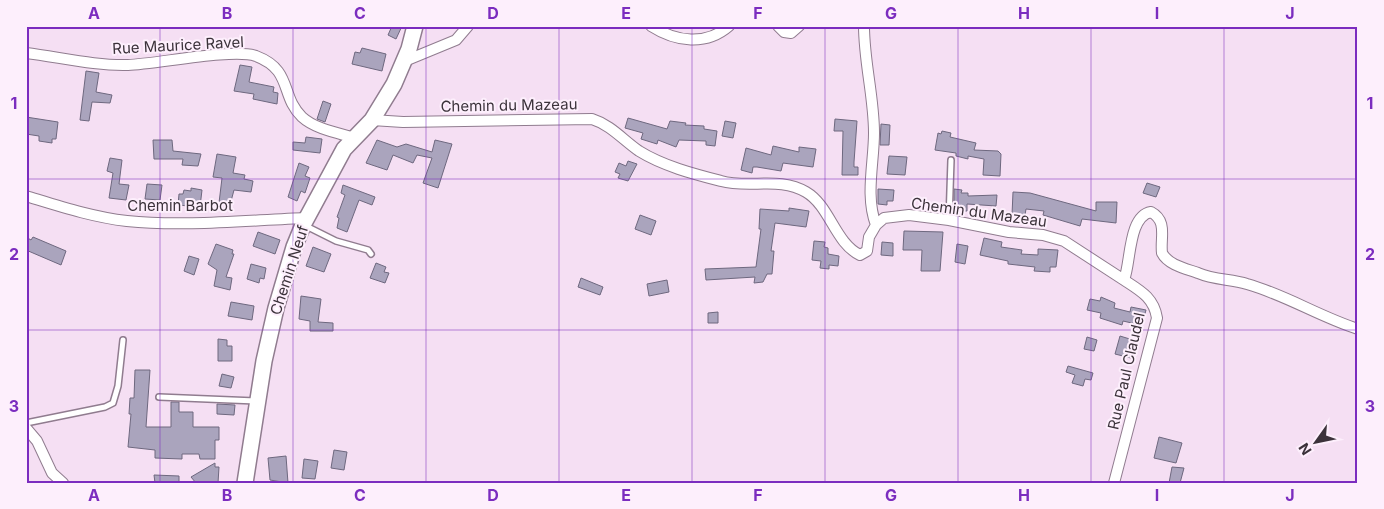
<svg xmlns="http://www.w3.org/2000/svg" width="1384" height="509" font-family="Inter,sans-serif">
  <style>
    .building { fill: #aaa4bd; stroke: #6e687f }
    .lines { fill: none; stroke-linecap: round; stroke-linejoin: round }
    .lane-casing { stroke: #907c8f; stroke-width: 8 }
    .street-casing { stroke: #907c8f; stroke-width: 12 }
    .secondary-casing { stroke: #907c8f; stroke-width: 18 }
    .lane { stroke: #fff; stroke-width: 5 }
    .street { stroke: #fff; stroke-width: 10 }
    .secondary { stroke: #fff; stroke-width: 15 }
    .grid { fill: none; stroke: #7b2cbf; stroke-width: 1; stroke-opacity: 0.55 }
    .labels { text-anchor: middle; dominant-baseline: central; stroke-width: 4; stroke-linejoin: round; paint-order: stroke }
    .street-label { font-size: 15px; fill: #3b323a; stroke: #fdeffc }
    .neatline { fill: none; stroke: #7b2cbf; stroke-width: 2 }
    .grid-label { font-size: 16px; text-anchor: middle; font-weight: bold; fill: #7b2cbf }
  </style>
  <rect width="100%" height="100%" fill="#f5dff3"/>
  <!-- building -->
  <path class="building" d="M392 26H402L396 39 388 35Z
    M362 48 386 54 382 71 352 64 355 52 360 53Z
    M240 65 252 67 249 82 274 87 273 92 278 93 277 104 253 99 254 94 234 91Z
    M86 71 99 73 96 92 112 95 110 103 92 102 89 121 80 120Z
    M323 101 331 104 325 122 317 119Z
    M26 117 58 122 56 139H52V143L39 141V136L26 134Z
    M628 118 667 129 670 121 686 123 685 125 704 126V129L717 131 715 146 706 145V141L679 140 676 147 658 140 657 144 641 139 643 133 625 128Z
    M835 119 857 121 854 162V167H858V175H842L843 131H834Z
    M725 121 736 123 733 138 722 136Z
    M881 124 890 125 889 145H880Z
    M942 131 951 133 950 137 976 143 974 150 998 151 1001 154 1000 176 983 175 984 159 968 156V159L956 156V153L935 150 938 133 941 134Z
    M306 137 322 139 320 153 293 150V142L305 143Z
    M153 140H172L173 151 201 154 198 166 182 165 183 159H154Z
    M377 140 397 147 406 144 432 152 435 140 452 144 438 188 423 183 432 158 417 155 413 163 393 155 387 170 366 163Z
    M773 146 799 152V147L816 149 813 167 783 163 781 171 757 167H753L752 173 741 170 746 148 771 155Z
    M217 154 236 157 233 173 245 175 244 179 253 181 251 192 234 190 230 205 219 203 222 178 213 177Z
    M889 156 907 157 905 175 887 174Z
    M110 158 122 160 119 184 129 185 126 200 109 198 113 173 107 171Z
    M628 161 637 164 628 181 618 178 620 174 615 172 619 163 626 166Z
    M299 163 309 167 305 176 310 178 305 193 301 191 297 201 288 197Z
    M1147 183 1160 187 1156 197 1143 193Z
    M147 184 162 185 160 200 145 199Z
    M343 185 375 197 372 205 359 200 347 232 337 228 339 218 337 217 345 195 341 193Z
    M191 188 202 190 200 207 178 205 179 194H183L184 190 191 191Z
    M878 189 894 190 893 201H887V205L878 204Z
    M954 189 962 190 961 193H968V196L997 195 996 206 967 204V211H957V205L954 201Z
    M1013 192 1030 193 1096 211V202H1117L1116 223 1082 219 1080 226 1043 215 1044 211 1026 209 1025 215H1012Z
    M789 208 809 211 806 227 775 223 771 251H774L772 274H767L763 282 754 283 755 277 706 280 705 269 756 267 761 229H759L760 209 789 211Z
    M640 215 656 221 651 235 635 229Z
    M904 231 943 232 940 271H921L922 250H903Z
    M258 232 280 240 275 254 253 246Z
    M26 237 31 240 33 237 66 251 61 265 26 250Z
    M984 238 1002 242 1001 247 1022 250 1021 254 1038 255V249L1058 250 1056 267H1050V272L1034 271 1035 267 1008 264V261L980 255Z
    M814 241 825 242 824 247 828 248V254L839 256 838 266 829 265V269L820 268 821 261 812 260Z
    M882 242 893 243V256L881 255Z
    M216 244 233 250 232 254H234L226 277 232 278 230 290 214 286 217 270 208 264Z
    M957 244 968 246 965 264 955 262Z
    M313 247 331 254 324 272 306 266Z
    M189 256 199 259 194 275 184 271Z
    M376 263 386 267 384 272 389 273 385 283 370 278Z
    M251 264 266 268 264 279 260 278 259 283 247 279Z
    M581 278 603 287 600 295 578 287Z
    M667 280 669 292 649 296 647 284Z
    M301 296 321 299 318 322 333 323V331H310V321L299 319Z
    M1101 297 1115 303 1114 308 1130 312 1131 307 1146 310 1143 321 1137 319 1136 324 1123 321 1122 325 1100 318 1101 313 1087 310 1090 299 1100 301Z
    M231 302 254 306 252 320 228 316Z
    M718 312V323H708V313Z
    M1120 336 1133 340 1132 346 1134 347 1131 358 1115 354Z
    M1087 337 1097 340 1094 351 1084 349Z
    M218 339 227 340V346H232V361H218Z
    M1068 366 1093 373 1091 380 1085 379 1083 386 1072 383 1075 375 1066 372Z
    M135 370H150L146 427H171V402H179V412H193V427H219V440H215V459H200L199 454H182V459L155 458V450L128 447 131 414H129L130 398H134Z
    M222 374 234 377 231 388 219 386Z
    M217 404 235 405 234 415 217 414Z
    M1159 437 1182 443 1176 463 1154 458Z
    M334 450 347 452 344 470 331 468Z
    M286 456 288 483 270 480 268 458Z
    M304 459 318 461 315 479 302 478Z
    M215 463V467H219L218 483H196L191 477Z
    M1172 467 1184 468 1180 483H1169Z
    M154 475 179 476V483H155Z"/>
  <g class="lines">
    <defs>
      <path id="lane" d="M949 220 951 160
        M304 225 336 241 368 250 371 254
        M159 397 256 401
        M26 423 105 407 113 403 118 386 123 340"/>
      <path id="street" d="M651 26C676 42 706 46 729 26
        M778 26 784 32 791 33 799 26
        M864 26C864 62 874 97 874 133 874 163 865 196 876 225
        M26 53C59 57 95 66 128 65 157 64 233 48 256 56 293 70 280 96 302 117 315 129 338 133 355 138
        M405 61 456 40 468 26
        M372 120 403 122 592 119C611 125 623 140 639 151 663 166 694 174 721 181 750 189 779 176 806 192 830 206 835 243 860 255L867 251 869 237 876 225 884 218 909 215 949 220 1009 232 1043 235 1064 241 1124 280C1131 263 1128 216 1151 212 1168 221 1160 238 1162 253 1168 265 1187 269 1198 273 1214 280 1231 279 1247 284 1286 295 1320 317 1358 329
        M26 196C59 206 92 217 127 221 183 227 250 220 307 218
        M26 428 37 441 52 473 63 483
        M1114 483 1157 318C1154 298 1141 291 1124 280"/>
      <path id="secondary" d="M245 483 264 361 276 308 294 247 303 225 344 149 372 120 394 84 409 49 415 26"/>
    </defs>
    <!-- lane casing -->
    <use href="#lane" class="lane-casing"/>
    <!-- street casing -->
    <use href="#street" class="street-casing"/>
    <!-- secondary casing -->
    <use href="#secondary" class="secondary-casing"/>
    <!-- lane -->
    <use href="#lane" class="lane"/>
    <!-- street -->
    <use href="#street" class="street"/>
    <!-- secondary -->
    <use href="#secondary" class="secondary"/>
  </g>
  <!-- grid -->
  <path class="grid" d="M160 26V483M293 26V483M426 26V483M559 26V483M692 26V483M825 26V483M958 26V483M1091 26V483M1224 26V483M26 179H1358M26 330H1358"/>
  <g class="labels">
    <!-- street labels -->
    <g class="street-label">
      <text transform="translate(178 45) rotate(-3)">Rue Maurice Ravel</text>
      <text transform="translate(509 105) rotate(-1)">Chemin du Mazeau</text>
      <text x="180" y="205">Chemin Barbot</text>
      <text transform="translate(979 212) rotate(8)">Chemin du Mazeau</text>
      <text transform="translate(289 270) rotate(-72)">Chemin Neuf</text>
      <text transform="translate(1126 371) rotate(-77)">Rue Paul Claudel</text>
    </g>
  </g>
  <!-- border -->
  <rect width="1384" height="509" fill="none" stroke="#fdeffc" stroke-width="55"/>
  <!-- north arrow -->
  <g transform="translate(1316 442) rotate(237)" stroke="#fdeffc" stroke-width="4" paint-order="stroke">
  <path d="M0-4L9 19L0 12L-9 19Z" fill="#3b323a"/>
  <text y="-8" font-size="14" font-weight="bold" text-anchor="middle" fill="#3b323a">N</text>
  </g>
  <rect x="28" y="28" width="1328" height="454" class="neatline"/>
  <g class="grid-label">
    <text x="94" y="19">A</text>
    <text x="227" y="19">B</text>
    <text x="360" y="19">C</text>
    <text x="493" y="19">D</text>
    <text x="626" y="19">E</text>
    <text x="758" y="19">F</text>
    <text x="891" y="19">G</text>
    <text x="1024" y="19">H</text>
    <text x="1157" y="19">I</text>
    <text x="1290" y="19">J</text>
    <text x="14" y="109">1</text>
    <text x="1370" y="109">1</text>
    <text x="14" y="260">2</text>
    <text x="1370" y="260">2</text>
    <text x="14" y="412">3</text>
    <text x="1370" y="412">3</text>
    <text x="94" y="501">A</text>
    <text x="227" y="501">B</text>
    <text x="360" y="501">C</text>
    <text x="493" y="501">D</text>
    <text x="626" y="501">E</text>
    <text x="758" y="501">F</text>
    <text x="891" y="501">G</text>
    <text x="1024" y="501">H</text>
    <text x="1157" y="501">I</text>
    <text x="1290" y="501">J</text>
  </g>
</svg>
